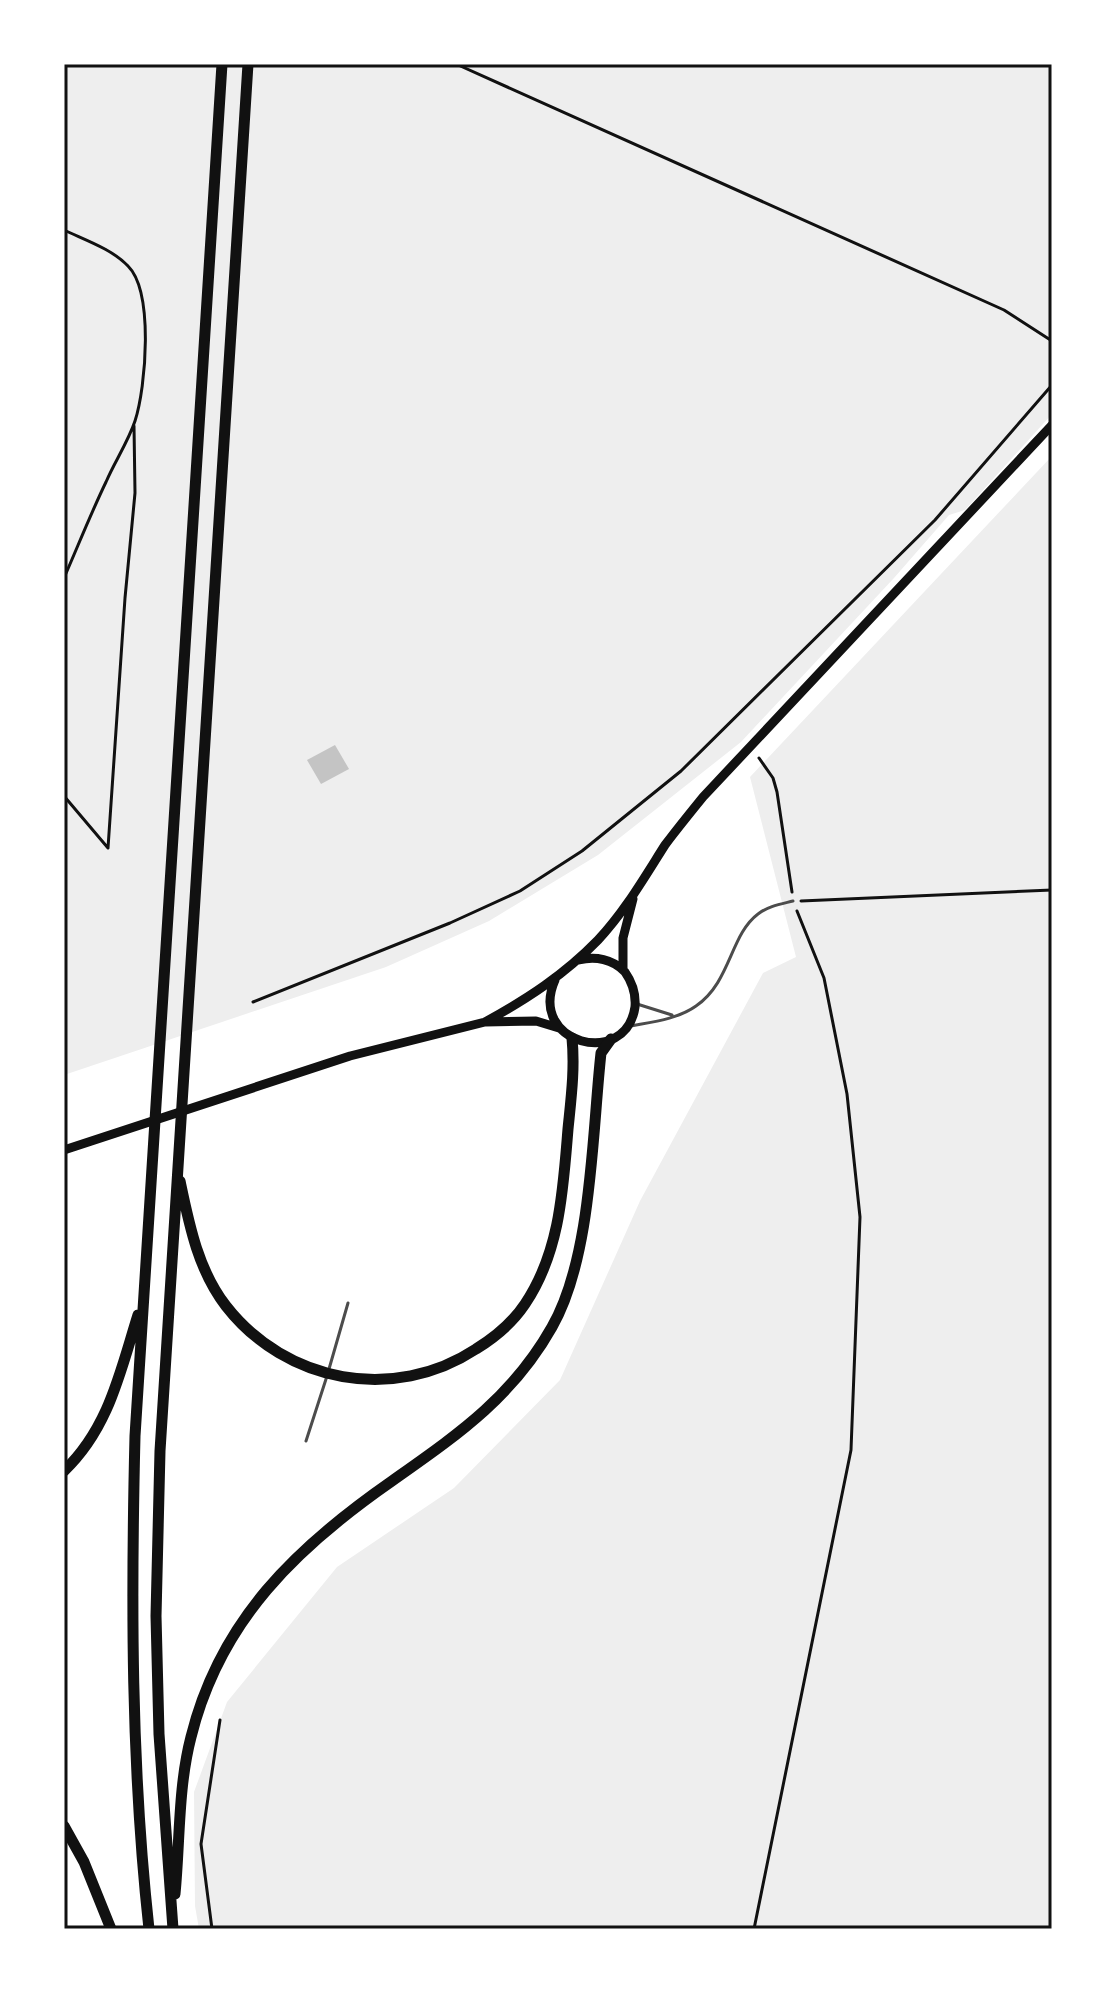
<svg xmlns="http://www.w3.org/2000/svg" width="1116" height="1993" font-family="Literata,serif">
  <style>
    .green { fill: #eee }
    .building { fill: #c4c4c4 }
    .lines { fill: none; stroke-linecap: round; stroke-linejoin: round }
    .path { stroke: #111; stroke-width: 3 }
    .service { stroke: #4c4c4c; stroke-width: 3 }
    .secondary { stroke: #111; stroke-width: 9 }
    .trunk { stroke: #111; stroke-width: 11 }
    .neatline { fill: none; stroke: #111; stroke-width: 3 }
  </style>
  <rect width="100%" height="100%" fill="#fff"/>
  <!-- green -->
  <path class="green" d="M64 64H1052V414L965 510 949 515 894 578 741 742 598 855 489 921 386 967 64 1075Z
    M1052 456V1929H199L195 1906 194 1792 227 1702 337 1567 454 1488 560 1380 640 1201 763 973 796 957 750 777Z"/>
  <!-- building -->
  <path class="building" d="M335 745 349 769 321 784 307 760Z"/>
  <g class="lines">
    <!-- path -->
    <path class="path" d="M456 64 1004 310 1052 341
      M64 230C85 240 112 249 128 266 154 292 146 387 135 421 128 442 115 461 106 482 91 513 78 546 64 578
      M759 758 773 778 777 792 792 892
      M64 796 108 848
      M108 848 125 598 135 493 134 426
      M801 901 1052 890
      M253 1002 450 923 520 891 582 851 681 771 935 520 1052 385
      M212 1929 201 1844 220 1720
      M754 1929 851 1450 860 1217 847 1094 824 978 797 911"/>
    <!-- service -->
    <path class="service" d="M637 1004 672 1015
      M631 1026C652 1022 678 1019 696 1006 731 982 730 935 758 914 768 906 781 904 793 901
      M329 1369 348 1303
      M306 1441 327 1376"/>
    <!-- secondary -->
    <path class="secondary" d="M623 970V938L633 899
      M555 980C527 1044 626 1069 635 1007 636 995 632 982 625 972 613 959 595 956 579 960
      M485 1022C527 999 564 975 598 940 625 911 644 878 665 845 677 829 690 813 703 797L1052 425
      M64 1150 350 1056 485 1022 536 1021 559 1028"/>
    <!-- trunk -->
    <path class="trunk" d="M180 1181C189 1224 198 1270 226 1306 286 1383 394 1403 476 1349 494 1338 513 1322 525 1304 560 1252 563 1190 568 1129 571 1099 575 1069 572 1038
      M64 1471C109 1428 120 1372 138 1315
      M64 1826 84 1862 111 1929
      M175 1894C180 1842 178 1787 191 1737 220 1620 297 1547 392 1481 457 1435 512 1398 552 1327 592 1257 592 1134 601 1053L611 1039
      M149 1929C131 1765 131 1601 135 1436L222 64
      M173 1929 159 1734 156 1616 160 1451 248 64"/>
  </g>
  <!-- border -->
  <rect width="1116" height="1993" fill="none" stroke="#ffffff" stroke-width="132"/>
  <rect x="66" y="66" width="984" height="1861" class="neatline"/>
</svg>
